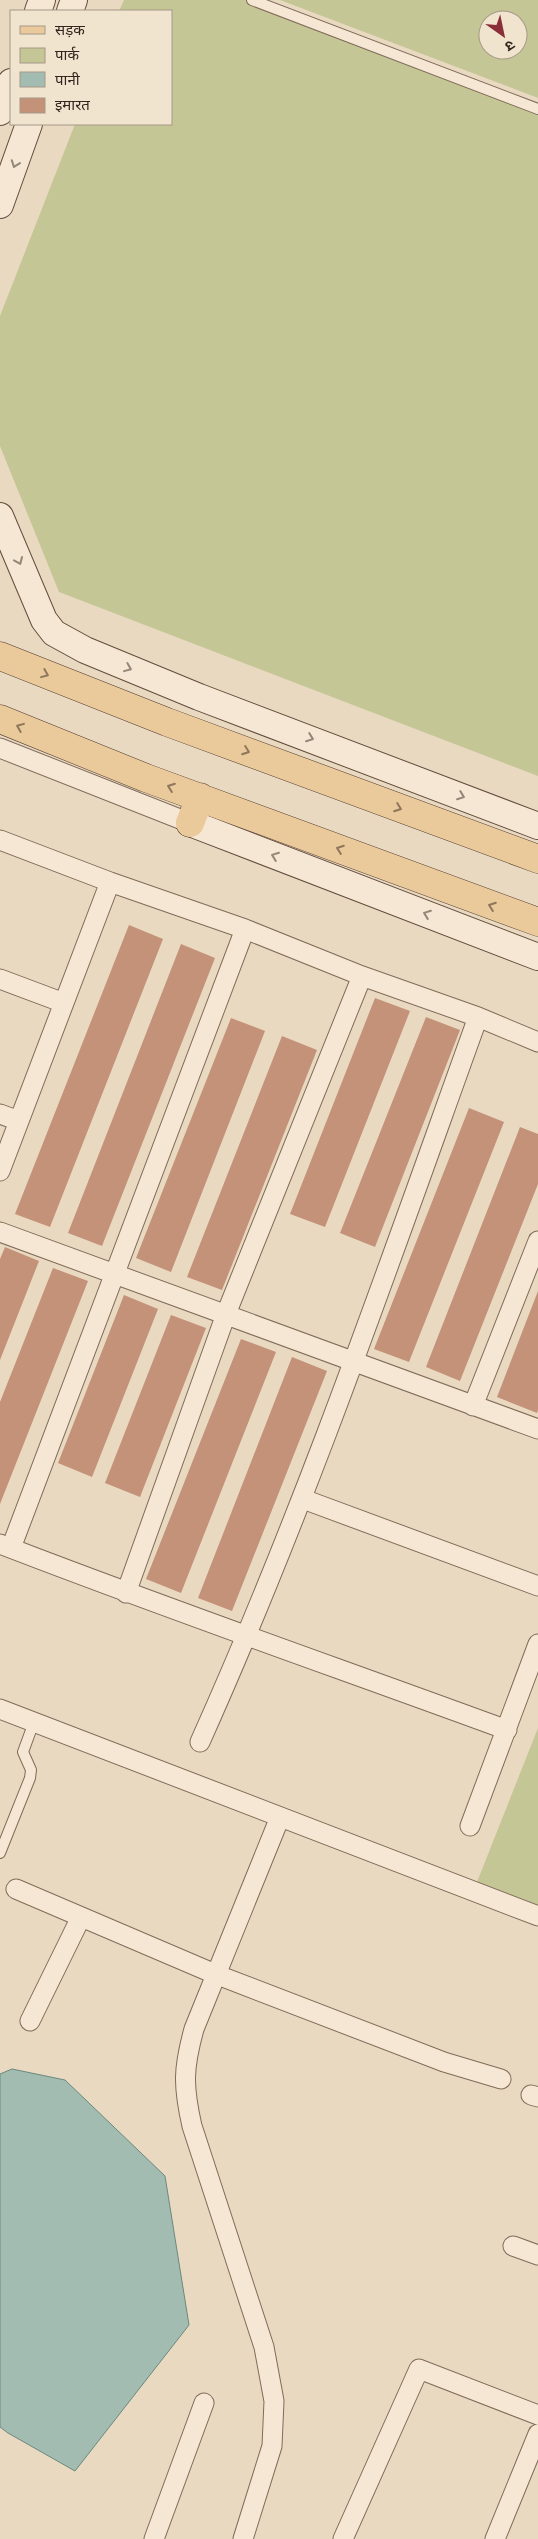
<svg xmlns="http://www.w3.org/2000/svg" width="538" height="2539" font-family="'IBM Plex Serif','Noto Sans Devanagari',serif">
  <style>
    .green { fill: #c5c696; fill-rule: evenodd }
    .water { fill: #a3bcb2; stroke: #6b897e }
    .building { fill: #c49179 }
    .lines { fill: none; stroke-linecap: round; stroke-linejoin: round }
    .lane-casing { stroke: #816b5a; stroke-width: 12 }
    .street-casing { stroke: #816b5a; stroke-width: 21 }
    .secondary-casing { stroke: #634c3d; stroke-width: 28 }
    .primary-casing { stroke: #4f3a2e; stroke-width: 29 }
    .lane { stroke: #f5e7d3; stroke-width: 10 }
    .street { stroke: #f5e7d3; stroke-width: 19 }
    .secondary { stroke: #f5e7d3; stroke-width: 26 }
    .primary { stroke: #eac99b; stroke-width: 28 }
    .oneway { stroke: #948678 }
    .oneway2 { stroke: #8e775c }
  </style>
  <rect width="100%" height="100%" fill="#e9d9c0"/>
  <!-- green -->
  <path class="green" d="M124 0H262L538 107V776L59 592 0 446V316L75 124H171V11H119Z
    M280 0H538V98ZM488 20H518V50H488Z
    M538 1728V1906L477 1882Z"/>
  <!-- water -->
  <path class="water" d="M12 2069 65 2080 165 2176 189 2325 75 2471 8 2433 0 2427V2074Z"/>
  <!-- building -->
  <path class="building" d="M129 925 163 939 50 1227 15 1214Z
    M181 944 215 958 102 1246 68 1233Z
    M375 998 410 1011 325 1227 290 1214Z
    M426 1017 460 1030 375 1247 340 1233Z
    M231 1018 265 1031 171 1272 136 1258Z
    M282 1036 317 1050 222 1290 187 1277Z
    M469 1108 504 1122 409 1362 374 1349Z
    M520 1127 538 1134V1184L460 1381 426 1367Z
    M5 1247 39 1261 0 1360V1259Z
    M53 1268 88 1281 0 1504V1402Z
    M538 1291V1410L537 1413 497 1397Z
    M124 1295 158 1309 92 1477 58 1463Z
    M171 1315 206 1328 140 1497 105 1483Z
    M241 1339 276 1352 181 1593 146 1579Z
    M292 1357 327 1371 232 1611 198 1598Z"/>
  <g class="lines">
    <defs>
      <path id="lane" d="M252 0 538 109
        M0 1853 30 1778 31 1770 23 1752 34 1722"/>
      <path id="street" d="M0 748 190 823
        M0 840 110 882 245 929 362 976 478 1017 538 1042
        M0 979 64 1003
        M0 1114 19 1121
        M0 1171 110 882
        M0 1232 538 1429
        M473 1406 538 1241
        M303 1499 538 1586
        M0 1544C168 1609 338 1668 507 1730
        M11 1548 245 929
        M126 1593 226 1314 362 976
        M0 1709 538 1916
        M200 1742C306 1506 390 1261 478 1017
        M470 1826 538 1644
        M16 1889 215 1974 444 2062 501 2079
        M30 2021 81 1917
        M531 2095 538 2097
        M513 2246 538 2255
        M154 2539 204 2403
        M243 2539 272 2446 274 2401 264 2347 192 2126C183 2086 183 2069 194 2029L280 1817
        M343 2539 419 2369 538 2415
        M495 2539 538 2434"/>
      <path id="secondary" d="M38 11 42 0
        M70 11 74 0
        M0 112 11 82
        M0 205 29 124
        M0 516 44 620 54 633 85 650 199 697 538 826
        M190 823 538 957"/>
      <path id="primary" d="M0 656 167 722 538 859
        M0 719 146 778 538 922
        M190 823 200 797"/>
    </defs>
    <!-- lane casing -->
    <use href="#lane" class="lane-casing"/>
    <!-- street casing -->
    <use href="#street" class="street-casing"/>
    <!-- secondary casing -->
    <use href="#secondary" class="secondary-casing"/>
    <!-- primary casing -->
    <use href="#primary" class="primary-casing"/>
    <!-- lane -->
    <use href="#lane" class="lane"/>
    <!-- street -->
    <use href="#street" class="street"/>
    <!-- secondary -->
    <use href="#secondary" class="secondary"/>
    <!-- primary -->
    <use href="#primary" class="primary"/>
  </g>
  <!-- one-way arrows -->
  <defs><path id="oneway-chevron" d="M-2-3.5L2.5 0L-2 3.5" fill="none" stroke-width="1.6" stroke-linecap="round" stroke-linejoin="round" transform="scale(1.25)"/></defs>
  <g class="oneway">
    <use href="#oneway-chevron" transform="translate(15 164) rotate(110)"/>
    <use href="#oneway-chevron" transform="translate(19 561) rotate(67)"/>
    <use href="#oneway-chevron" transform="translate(128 668) rotate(22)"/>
    <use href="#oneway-chevron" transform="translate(310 738) rotate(21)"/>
    <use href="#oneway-chevron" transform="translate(461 796) rotate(21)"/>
    <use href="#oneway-chevron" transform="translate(275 856) rotate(-159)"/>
    <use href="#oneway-chevron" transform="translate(427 914) rotate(-159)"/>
  </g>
  <g class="oneway2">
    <use href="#oneway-chevron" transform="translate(45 674) rotate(22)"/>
    <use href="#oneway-chevron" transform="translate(20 727) rotate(-158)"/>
    <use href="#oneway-chevron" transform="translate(246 751) rotate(20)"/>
    <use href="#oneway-chevron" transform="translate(171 787) rotate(-160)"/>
    <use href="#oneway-chevron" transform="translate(398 808) rotate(20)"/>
    <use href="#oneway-chevron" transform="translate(340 849) rotate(-160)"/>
    <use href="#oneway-chevron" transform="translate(492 906) rotate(-160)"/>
  </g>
  <!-- legend -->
  <rect x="10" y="10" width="162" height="115" fill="#f1e4cf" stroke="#a59888"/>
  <rect x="20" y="26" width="25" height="8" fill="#eac99b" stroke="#a59888"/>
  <text x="55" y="35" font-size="15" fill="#32251d">सड़क</text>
  <rect x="20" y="48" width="25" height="15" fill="#c5c696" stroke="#a59888"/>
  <text x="55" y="60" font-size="15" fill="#32251d">पार्क</text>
  <rect x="20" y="72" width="25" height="15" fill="#a3bcb2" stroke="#a59888"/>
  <text x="55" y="85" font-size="15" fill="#32251d">पानी</text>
  <rect x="20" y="98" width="25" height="15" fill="#c49179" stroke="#a59888"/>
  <text x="55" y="110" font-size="15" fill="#32251d">इमारत</text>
  <!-- north arrow -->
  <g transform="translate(503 35) rotate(147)"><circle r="24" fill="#f1e4cf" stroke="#a59888"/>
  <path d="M0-4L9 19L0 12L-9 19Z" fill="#8a2f39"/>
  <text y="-8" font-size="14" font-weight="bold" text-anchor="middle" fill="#32251d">उ</text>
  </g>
</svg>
